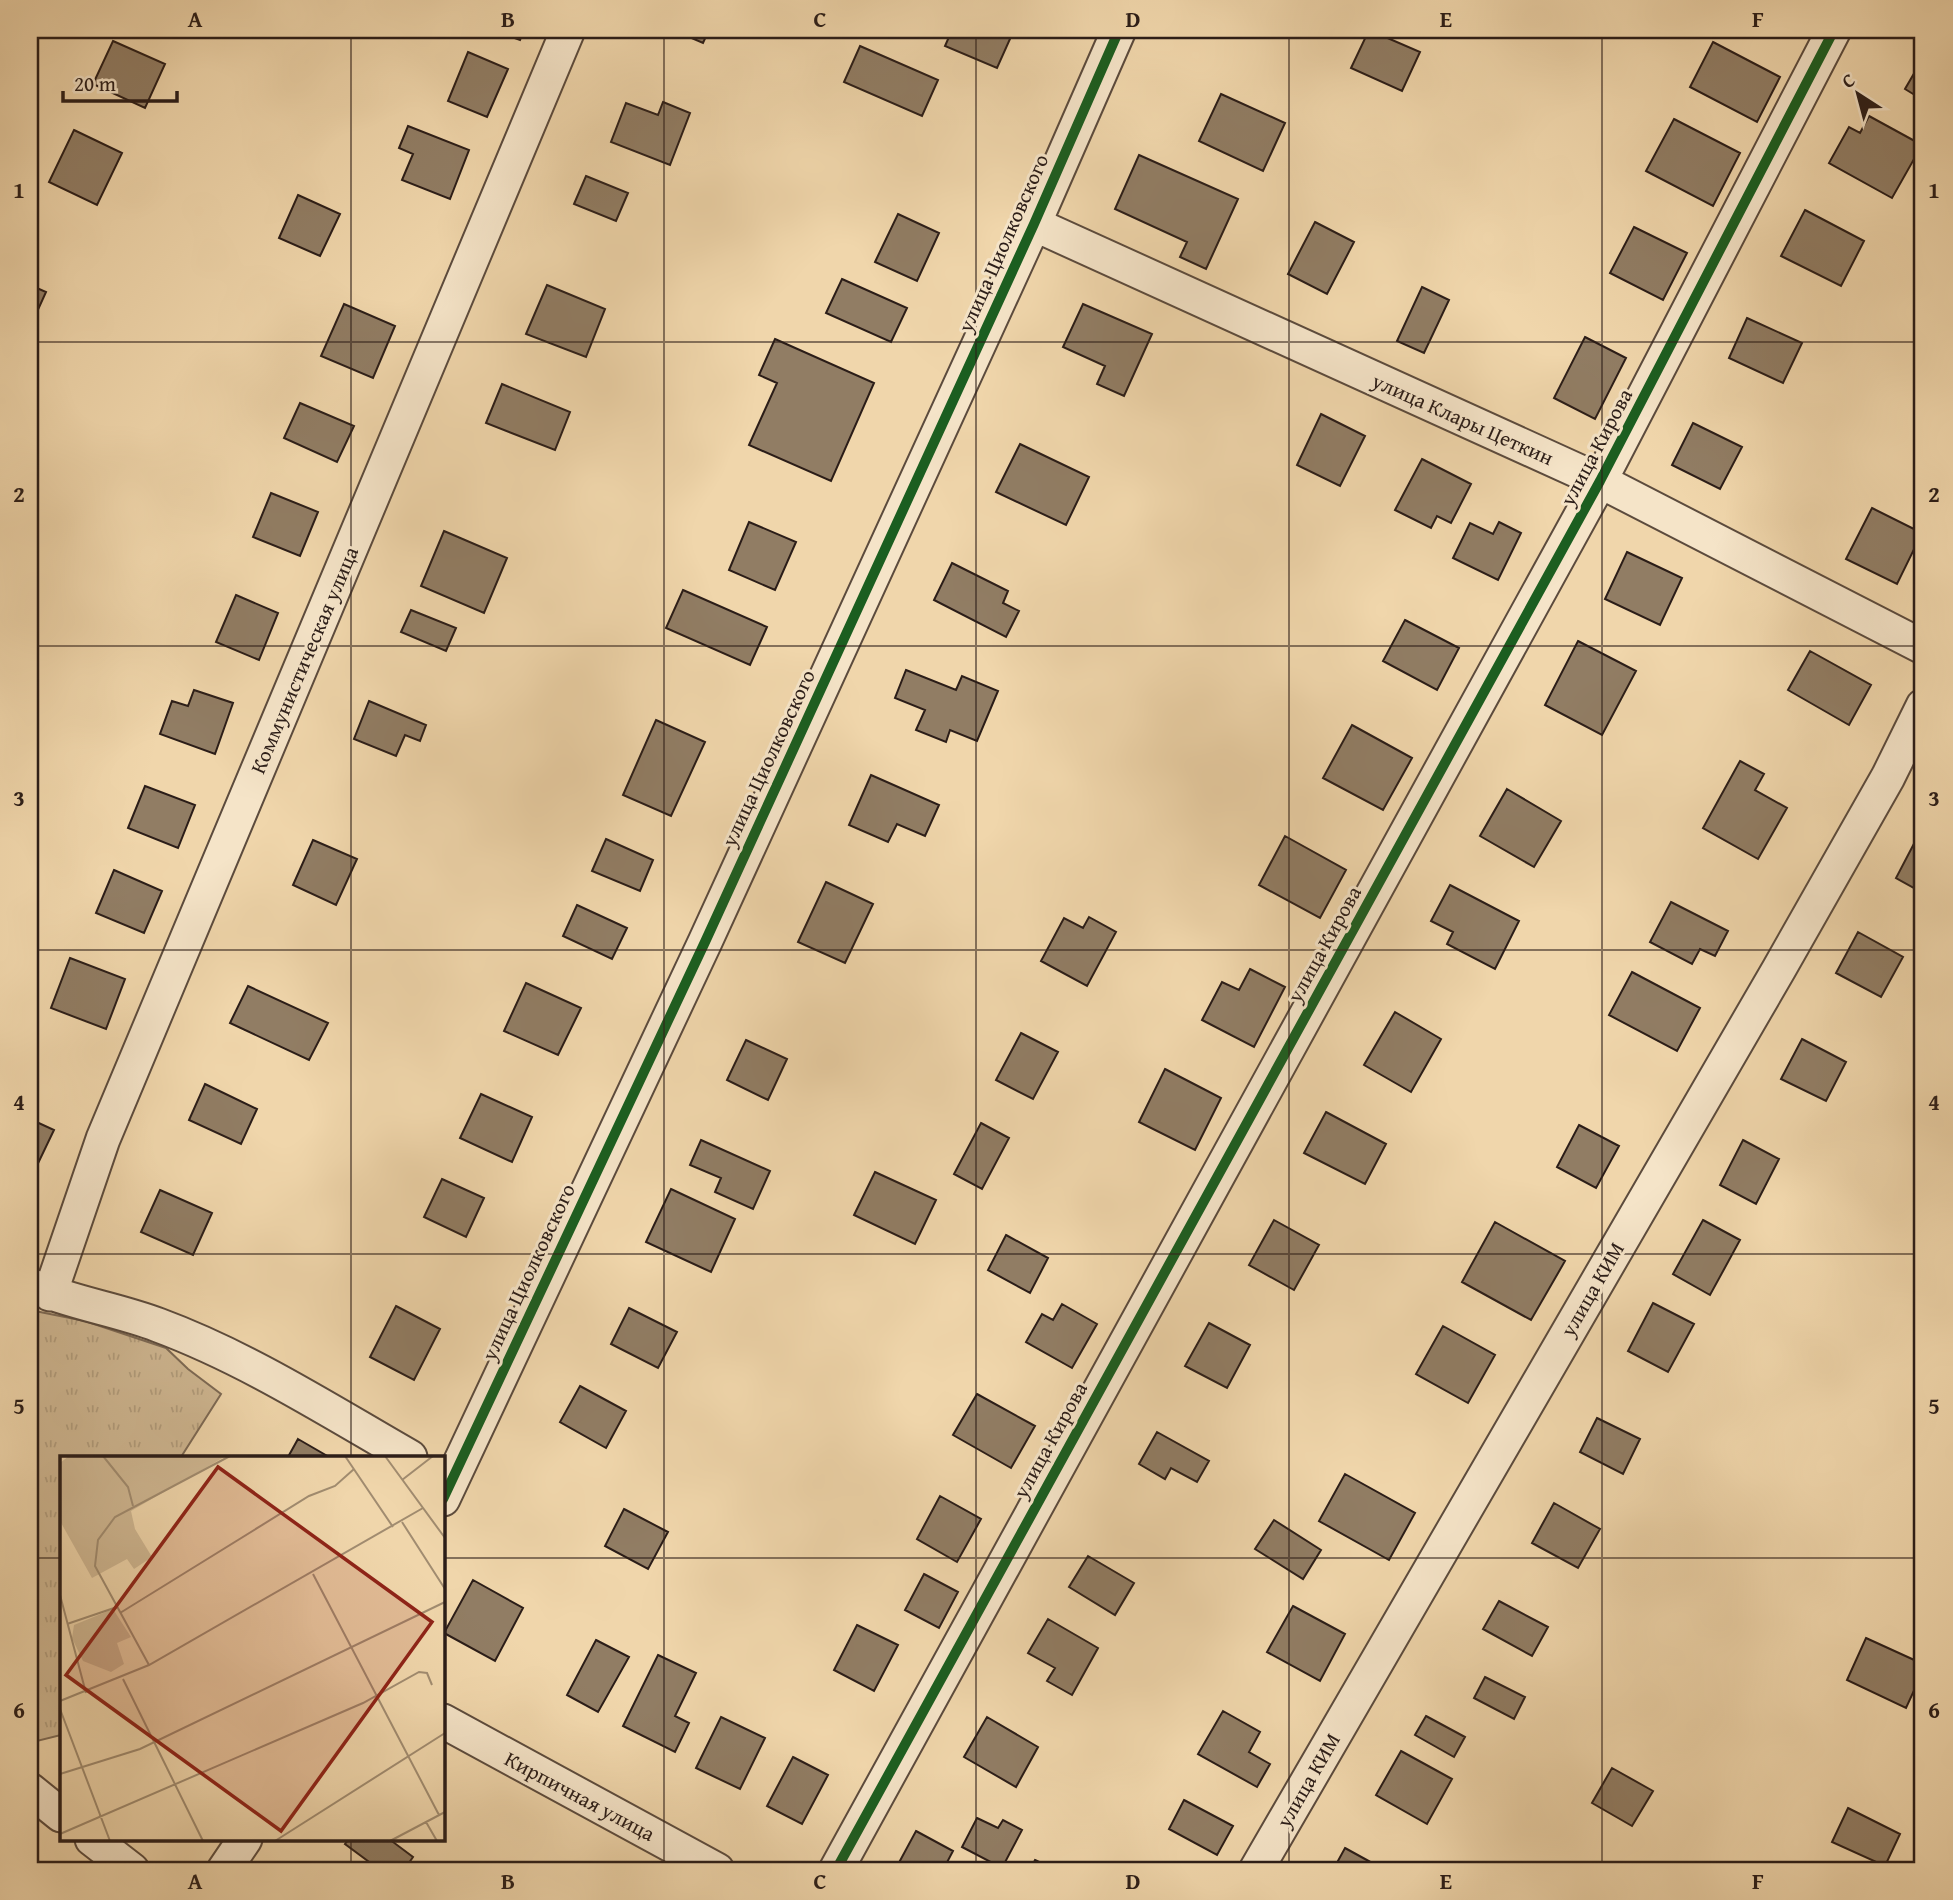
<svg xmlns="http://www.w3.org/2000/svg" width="1953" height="1900" font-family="'Gentium Book Plus',serif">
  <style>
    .grass { fill: url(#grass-tufts); stroke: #7d6a55; stroke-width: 2 }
    .building { fill: #917d64; stroke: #2b1d18; stroke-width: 2 }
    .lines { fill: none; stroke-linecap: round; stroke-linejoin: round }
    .minor-casing { stroke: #5c4b3d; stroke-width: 37 }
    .minor { stroke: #f5e4c8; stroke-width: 33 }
    .cycleway-casing { stroke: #f5e4c8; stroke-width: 15 }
    .cycleway { stroke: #1b5e20; stroke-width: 10 }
    .grid { fill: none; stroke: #2b1d18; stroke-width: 2; stroke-opacity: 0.55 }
    .labels { text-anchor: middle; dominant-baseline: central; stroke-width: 6; stroke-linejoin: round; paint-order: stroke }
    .street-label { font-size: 21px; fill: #2b1d18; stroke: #f5e4c8 }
    .inset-road { fill: none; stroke: #a18c70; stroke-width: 2 }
    .view { fill: #8f2418; fill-opacity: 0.15; stroke: #8f2418; stroke-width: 3.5 }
    .inset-edge { fill: none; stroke: #2b1d18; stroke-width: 3.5 }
    .neatline { fill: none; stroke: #2b1d18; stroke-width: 2.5 }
    .grid-label { font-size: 23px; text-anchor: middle; font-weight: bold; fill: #2b1d18 }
  </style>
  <defs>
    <pattern id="grass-tufts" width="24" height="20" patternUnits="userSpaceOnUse" patternTransform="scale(1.75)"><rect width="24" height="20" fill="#cfb792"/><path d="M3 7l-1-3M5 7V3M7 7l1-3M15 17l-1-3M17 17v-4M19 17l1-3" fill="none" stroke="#b29d7d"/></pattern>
  </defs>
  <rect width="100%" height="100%" fill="#f0d6ab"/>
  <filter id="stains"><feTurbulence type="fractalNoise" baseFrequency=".00286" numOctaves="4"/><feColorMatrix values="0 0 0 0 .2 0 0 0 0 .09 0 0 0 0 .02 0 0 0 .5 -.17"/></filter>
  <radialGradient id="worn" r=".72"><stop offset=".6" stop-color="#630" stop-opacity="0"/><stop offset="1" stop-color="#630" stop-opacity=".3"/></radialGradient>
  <!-- grass -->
  <path class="grass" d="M30 1310 85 1321 166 1348 188 1369 221 1394 181 1457H61V1735L33 1742 30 1740Z"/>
  <!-- building -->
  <path class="building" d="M492 30H524L520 40Z
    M673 30H709L703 43Z
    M952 30H1014L997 68 945 46Z
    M1369 30 1420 52 1402 91 1351 68Z
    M113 41 165 64 145 108 93 84Z
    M1713 42 1780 77 1757 122 1690 87Z
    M860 46 938 80 922 116 844 82Z
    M468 52 508 69 487 117 448 101Z
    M1923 58V100L1905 89Z
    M1221 94 1285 123 1263 171 1199 141Z
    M663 102 690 113 670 165 611 142 626 103 658 115Z
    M1869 116 1922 145 1892 198 1829 163 1849 127 1860 133Z
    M1674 119 1740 153 1713 206 1646 171Z
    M408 126 469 150 450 199 402 180 413 154 399 148Z
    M74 130 122 153 97 205 49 182Z
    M1139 155 1238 199 1206 269 1180 257 1187 242 1115 209Z
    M586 176 628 193 616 221 574 204Z
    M298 195 340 214 320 256 279 238Z
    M1805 210 1864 241 1841 286 1781 256Z
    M898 214 939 233 917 281 875 262Z
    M1315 222 1354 242 1327 294 1288 274Z
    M1634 227 1687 253 1663 300 1610 273Z
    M842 279 907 308 891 342 826 313Z
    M30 285 46 292 32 323 30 322Z
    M547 285 605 309 586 357 526 334Z
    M1422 287 1449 300 1424 353 1397 341Z
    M344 304 395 326 373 378 321 356Z
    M1083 304 1152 334 1124 396 1097 384 1105 366 1063 347Z
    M1747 318 1802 343 1783 383 1729 358Z
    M1585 337 1626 358 1595 419 1554 398Z
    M775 339 874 383 831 481 749 445 777 383 759 375Z
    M502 384 570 412 555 450 486 423Z
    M300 403 354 426 337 462 284 438Z
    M1321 414 1365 436 1340 486 1297 465Z
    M1693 423 1742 447 1720 489 1672 465Z
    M1020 444 1089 477 1066 525 996 492Z
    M1422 459 1471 484 1451 523 1437 516 1431 528 1395 510Z
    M271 493 318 512 300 556 253 537Z
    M1872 508 1922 533 1897 584 1846 559Z
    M749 522 796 542 775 590 729 570Z
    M1499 522 1521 533 1498 580 1453 558 1470 523 1493 534Z
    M444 531 507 558 484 613 421 586Z
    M1627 552 1682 578 1660 625 1605 599Z
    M952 563 1008 591 1003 603 1019 611 1006 637 934 600Z
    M683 590 767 627 750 665 666 628Z
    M236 595 278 613 259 660 216 642Z
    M411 610 456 628 446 651 401 632Z
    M1405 620 1459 648 1437 690 1383 661Z
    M1578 641 1636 671 1602 735 1545 705Z
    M1810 651 1871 685 1849 725 1788 690Z
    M906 670 956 690 962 676 998 691 977 741 950 730 946 742 916 730 925 710 895 698Z
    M194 690 233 703 215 754 160 734 172 701 188 706Z
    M369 701 426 725 420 741 405 735 396 756 354 739Z
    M656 720 705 742 671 816 623 795Z
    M1352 725 1412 758 1383 810 1323 778Z
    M1740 761 1764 774 1755 790 1787 808 1758 859 1703 828Z
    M871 775 939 805 925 836 897 824 888 842 849 825Z
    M145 786 195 805 178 848 128 828Z
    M1507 789 1561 821 1534 867 1480 836Z
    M1285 836 1346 870 1320 918 1259 885Z
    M1918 836 1923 839V893L1896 878Z
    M606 839 653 860 640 891 592 871Z
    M313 840 357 859 336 905 293 885Z
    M114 870 162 891 144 933 96 913Z
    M826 882 873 904 845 963 798 942Z
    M1450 885 1519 921 1495 969 1447 944 1453 932 1431 921Z
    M1671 902 1728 931 1715 956 1700 949 1692 964 1650 942Z
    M577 905 627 928 612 959 563 936Z
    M1089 917 1116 932 1087 986 1041 961 1064 918 1083 928Z
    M1858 932 1903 957 1881 997 1836 973Z
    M70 958 125 979 106 1029 51 1008Z
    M1250 969 1285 987 1254 1047 1202 1020 1222 982 1239 990Z
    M1632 972 1700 1008 1677 1051 1609 1015Z
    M526 983 581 1008 558 1055 504 1031Z
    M248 986 328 1023 309 1060 230 1023Z
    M1395 1012 1441 1039 1411 1092 1364 1065Z
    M1021 1033 1058 1052 1033 1099 996 1080Z
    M1802 1039 1846 1062 1826 1101 1781 1079Z
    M746 1040 787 1059 768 1100 727 1080Z
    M1165 1069 1221 1098 1195 1150 1139 1122Z
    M205 1084 257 1109 241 1144 189 1120Z
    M481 1094 532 1117 512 1162 460 1138Z
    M1326 1112 1386 1144 1365 1184 1304 1153Z
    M30 1119 54 1130 31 1178H30Z
    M981 1123 1009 1138 982 1189 954 1174Z
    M1579 1125 1619 1146 1596 1188 1557 1167Z
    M701 1140 770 1171 753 1209 715 1192 721 1178 690 1165Z
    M1743 1140 1779 1159 1756 1204 1720 1185Z
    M875 1172 936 1200 915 1244 854 1215Z
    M442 1179 484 1198 466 1237 424 1217Z
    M671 1189 735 1219 711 1272 646 1242Z
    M160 1190 212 1213 193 1255 141 1232Z
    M1274 1220 1319 1245 1294 1290 1249 1265Z
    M1703 1220 1740 1240 1710 1295 1673 1274Z
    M1495 1222 1565 1261 1531 1320 1462 1282Z
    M1006 1235 1048 1258 1030 1293 988 1270Z
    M1653 1303 1694 1324 1668 1372 1628 1351Z
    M1062 1304 1097 1324 1072 1368 1026 1342 1042 1314 1053 1320Z
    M396 1306 440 1329 414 1380 370 1357Z
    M629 1308 677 1332 658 1368 611 1344Z
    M1209 1323 1250 1345 1227 1388 1185 1366Z
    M1443 1326 1495 1355 1468 1403 1416 1374Z
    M580 1386 626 1411 606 1448 560 1422Z
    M977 1394 1035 1426 1011 1468 953 1435Z
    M1597 1418 1640 1439 1623 1474 1580 1452Z
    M1157 1432 1209 1461 1197 1482 1171 1468 1165 1479 1139 1464Z
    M298 1439 329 1457H288Z
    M1345 1474 1415 1513 1389 1560 1319 1521Z
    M940 1496 981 1519 957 1562 917 1539Z
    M1554 1503 1600 1529 1578 1568 1532 1543Z
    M624 1509 668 1532 648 1569 605 1546Z
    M1274 1520 1321 1550 1303 1579 1255 1549Z
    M1088 1556 1134 1583 1115 1615 1069 1587Z
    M924 1574 958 1592 939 1628 905 1610Z
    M473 1580 523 1608 495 1661 444 1633Z
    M1499 1601 1548 1627 1532 1656 1483 1629Z
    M1293 1606 1345 1634 1320 1681 1267 1652Z
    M1048 1619 1098 1648 1072 1695 1047 1681 1055 1668 1028 1653Z
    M857 1625 898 1645 874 1691 834 1670Z
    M1866 1638 1923 1664V1671L1906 1708 1847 1680Z
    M596 1640 629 1657 598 1712 567 1695Z
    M658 1655 696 1673 675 1716 689 1723 675 1752 623 1726Z
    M1485 1677 1525 1697 1514 1719 1474 1698Z
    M1223 1711 1260 1732 1249 1752 1270 1764 1257 1787 1198 1754Z
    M1426 1716 1465 1737 1454 1757 1415 1735Z
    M721 1717 765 1738 740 1789 696 1768Z
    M987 1717 1038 1747 1016 1787 964 1757Z
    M1401 1751 1452 1779 1427 1824 1376 1795Z
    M793 1757 828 1775 802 1824 767 1806Z
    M1612 1768 1653 1791 1632 1826 1592 1803Z
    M1184 1800 1233 1826 1217 1855 1169 1829Z
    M1848 1808 1900 1834 1885 1866 1832 1842Z
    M977 1818 998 1828 1003 1820 1022 1830 1002 1868 962 1847Z
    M916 1831 953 1851 943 1870H895Z
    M349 1839H396L393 1842 413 1857 404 1870H380L345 1844Z
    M1345 1848 1385 1870H1333Z
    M1035 1860 1056 1870H1030Z"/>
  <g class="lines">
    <defs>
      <path id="minor" d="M1034 224 1600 481 1923 647
        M30 1285C71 1303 116 1309 158 1325 247 1358 328 1410 410 1457
        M50 1294 103 1139 568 30
        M443 1499 705 942 1034 224 1119 30
        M443 1721 717 1870
        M30 1790 61 1815
        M92 1839 132 1870
        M224 1870 245 1839
        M836 1870 1600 481 1834 30
        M1256 1870 1779 969 1888 777 1923 706"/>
    </defs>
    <!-- minor casing -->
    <use href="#minor" class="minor-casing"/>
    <!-- minor -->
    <use href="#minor" class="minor"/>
    <defs>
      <path id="cycleway" d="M443 1499 705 942 1034 224 1119 30
        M836 1870 1600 481 1834 30"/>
    </defs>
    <!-- cycleway casing -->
    <use href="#cycleway" class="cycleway-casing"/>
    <!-- cycleway -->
    <use href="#cycleway" class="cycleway"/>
  </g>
  <!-- grid -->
  <path class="grid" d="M351 30V1457M664 30V1870M976 30V1870M1289 30V1870M1602 30V1870M30 342H1923M30 646H1923M30 950H1923M30 1254H1923M30 1558H61M443 1558H1923M351 1839V1870"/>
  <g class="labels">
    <!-- street labels -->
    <g class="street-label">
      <text transform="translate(1003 243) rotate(-66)">улица Циолковского</text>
      <text transform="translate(1463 419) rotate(24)">улица Клары Цеткин</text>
      <text transform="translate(1596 447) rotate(-62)">улица Кирова</text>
      <text transform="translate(304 660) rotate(-67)">Коммунистическая улица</text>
      <text transform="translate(768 758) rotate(-65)">улица Циолковского</text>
      <text transform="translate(1324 944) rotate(-61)">улица Кирова</text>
      <text transform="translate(528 1272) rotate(-65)">улица Циолковского</text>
      <text transform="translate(1592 1289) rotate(-60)">улица КИМ</text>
      <text transform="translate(1050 1440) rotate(-61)">улица Кирова</text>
      <text transform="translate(1308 1780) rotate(-60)">улица КИМ</text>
      <text transform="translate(580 1796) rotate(28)">Кирпичная улица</text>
    </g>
  </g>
  <!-- overview -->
  <g transform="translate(60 1456)">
    <rect width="385" height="385" fill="#f0d6ab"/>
    <path d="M9 0H166L71 55 75 73 92 101 74 113 67 103 32 122 0 65V7ZM53 153 71 181 57 187 64 208 51 216 23 205 12 182 14 169Z" fill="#cfb792"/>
    <path class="inset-road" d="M43 0 68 31 73 50M285 0 333 71M325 0 385 82M342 24 373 0M342 66 385 133M253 118 379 359M0 139 26 237M60 157 249 40 275 30 294 13M7 168 57 151M89 209 35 110 38 84 55 61 170 0M63 223 143 385M0 245 89 209 363 52M0 253 50 385M0 318 80 293 385 146M366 366 377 385M0 378 303 247 359 216 367 217 372 229M215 385 385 277M330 385 385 356"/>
    <path class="view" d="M158 11 372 166 221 375 6 219Z"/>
    <rect width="385" height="385" class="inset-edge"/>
  </g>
  <!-- margin -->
  <rect width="1953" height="1900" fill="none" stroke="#f0d6ab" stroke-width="77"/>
  <!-- north arrow -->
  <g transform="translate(1858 94) rotate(324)" stroke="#f5e4c8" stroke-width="5" paint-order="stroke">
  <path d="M0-5L12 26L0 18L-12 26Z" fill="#2b1d18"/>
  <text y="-10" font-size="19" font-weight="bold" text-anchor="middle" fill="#2b1d18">С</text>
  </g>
  <!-- scale -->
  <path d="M63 91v10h114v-10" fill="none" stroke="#2b1d18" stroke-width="3.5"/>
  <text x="74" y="91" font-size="21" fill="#2b1d18" stroke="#f5e4c8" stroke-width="5" paint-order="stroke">20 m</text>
  <rect x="38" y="38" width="1876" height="1824" class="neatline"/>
  <g class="grid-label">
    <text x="195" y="27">A</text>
    <text x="508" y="27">B</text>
    <text x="820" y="27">C</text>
    <text x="1133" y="27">D</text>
    <text x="1446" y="27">E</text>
    <text x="1758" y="27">F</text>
    <text x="19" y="198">1</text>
    <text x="1934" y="198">1</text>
    <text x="19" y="502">2</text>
    <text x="1934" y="502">2</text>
    <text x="19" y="806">3</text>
    <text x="1934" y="806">3</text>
    <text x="19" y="1110">4</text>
    <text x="1934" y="1110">4</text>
    <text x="19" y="1414">5</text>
    <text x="1934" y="1414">5</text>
    <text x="19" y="1718">6</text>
    <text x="1934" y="1718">6</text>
    <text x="195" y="1889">A</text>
    <text x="508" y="1889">B</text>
    <text x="820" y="1889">C</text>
    <text x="1133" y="1889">D</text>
    <text x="1446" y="1889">E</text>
    <text x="1758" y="1889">F</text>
  </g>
  <rect width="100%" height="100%" filter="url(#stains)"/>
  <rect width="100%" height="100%" fill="url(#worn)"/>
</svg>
